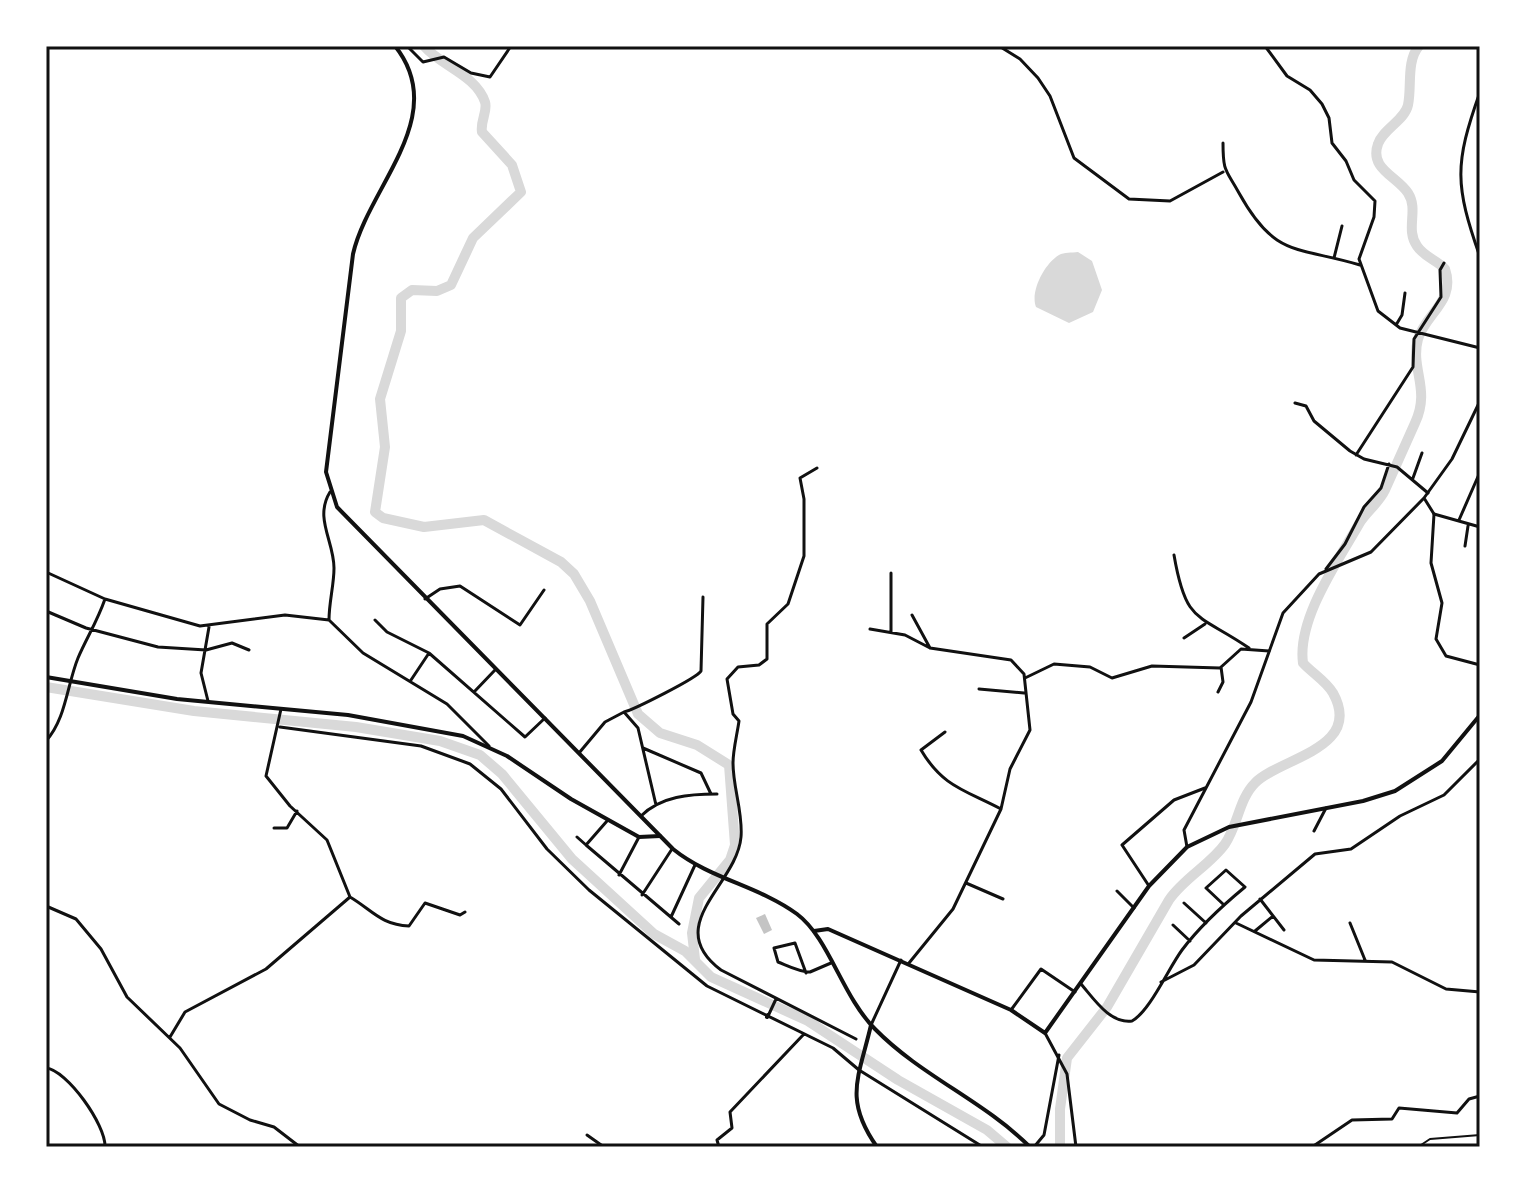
<svg xmlns="http://www.w3.org/2000/svg" width="1526" height="1193" font-family="'Source Serif 4',serif">
  <style>
    .water { fill: #d9d9d9 }
    .lines { fill: none; stroke-linecap: round; stroke-linejoin: round }
    .river { stroke: #d9d9d9; stroke-width: 10 }
    .building { fill: #c4c4c4 }
    .pedestrian { stroke: #111; stroke-width: 2 }
    .minor { stroke: #111; stroke-width: 3 }
    .tertiary { stroke: #111; stroke-width: 3 }
    .secondary { stroke: #111; stroke-width: 4 }
    .primary { stroke: #111; stroke-width: 4 }
    .neatline { fill: none; stroke: #111; stroke-width: 3 }
  </style>
  <rect width="100%" height="100%" fill="#fff"/>
  <!-- water -->
  <path class="water" d="M1078 252 1092 261 1102 290 1093 312 1069 323 1036 307C1030 292 1044 264 1059 255 1064 252 1072 253 1078 252Z"/>
  <g class="lines">
    <!-- river -->
    <path class="river" d="M424 46C441 66 476 75 485 102 488 111 480 121 482 132L512 165 521 192 473 238 451 285 437 291 412 290 401 298V331L380 399 385 447 375 512 383 518 424 527 484 520 561 562 574 574 590 601 638 714 660 733 697 745 729 765 735 845 730 860 699 898 692 933 695 959
      M46 687 194 711 356 727 440 741 480 755 502 774 572 859 654 934 685 951 711 977 808 1021 898 1080 987 1130 1007 1147
      M1060 1147V1109L1067 1058 1107 1007 1169 900C1184 878 1210 865 1225 844 1238 825 1239 799 1255 783 1279 758 1364 749 1333 693 1326 681 1312 673 1303 663 1297 619 1338 561 1359 524 1366 512 1379 503 1385 490 1395 468 1405 445 1415 423 1431 389 1410 369 1418 339 1426 313 1456 301 1445 269 1437 260 1424 257 1417 246 1405 229 1419 210 1408 193 1397 176 1369 169 1378 144 1383 129 1405 120 1408 105 1412 87 1406 61 1419 46"/>
  </g>
  <!-- building -->
  <path class="building" d="M765 914 772 930 764 934 756 918Z"/>
  <g class="lines">
    <!-- pedestrian -->
    <path class="pedestrian" d="M1418 1147 1430 1139 1480 1135"/>
    <!-- minor -->
    <path class="minor" d="M407 46 423 62 444 57 471 73 490 77 511 46
      M999 46 1020 59 1038 78 1050 96 1074 158 1129 199 1170 201 1223 172
      M1265 46 1287 76 1310 90 1322 104 1329 118 1332 143 1346 161 1354 180 1375 201 1374 217 1359 259 1378 311 1400 328 1480 348
      M1480 92C1454 165 1455 185 1480 257
      M1223 143C1223 173 1226 169 1239 193 1275 258 1296 246 1360 265
      M1334 258 1342 226
      M1396 325 1402 315 1405 293
      M1295 403 1306 406 1314 421 1350 451 1364 459 1397 467 1428 493
      M1356 455 1413 367 1414 339 1441 297 1440 270 1444 263
      M817 468 800 478 804 499V556L788 604 767 624V659L759 665 738 667 727 679 733 714 739 721C737 735 733 750 733 763 733 788 743 812 741 837 737 885 661 925 721 970L856 1039
      M1413 478 1422 453
      M1434 514 1480 527
      M1459 520 1480 472
      M1465 546 1468 526
      M1174 555C1186 625 1198 613 1249 648
      M1326 569 1345 544 1364 507 1381 488 1389 464
      M46 572 105 599 200 626 285 615 329 620 363 653 447 704 489 746
      M891 573V632
      M425 599 440 589 460 586 520 625 544 590
      M46 611 86 628 158 647 206 650 232 643 249 650
      M912 615 930 648
      M329 620C329 602 334 585 334 568 334 541 314 518 330 492
      M375 620 387 632 429 653
      M870 629 905 635 930 648 1011 660 1024 674 1030 730 1010 769 1001 809 953 909 909 963
      M1184 638 1205 624
      M1025 678 1054 664 1090 667 1112 678 1152 666 1220 668 1241 649 1269 651
      M411 680 429 653 525 737 545 718
      M979 689 1024 693
      M474 692 495 670
      M1218 692 1223 682 1221 667
      M208 701 201 673 209 627
      M624 712C633 710 697 678 701 671L703 597
      M280 727 421 746 470 764 501 789 547 849 589 890 707 986 833 1048 859 1070 983 1147
      M945 732 921 750C943 787 965 790 1001 809
      M46 741C66 719 67 685 78 658 87 637 97 622 105 599
      M643 748 701 773 711 794
      M579 753 605 722 624 712 638 728 656 805
      M641 816C661 796 690 794 717 794
      M607 821 586 845 679 924
      M274 828H287L297 811
      M1314 831 1326 808
      M577 837 586 845
      M619 875 639 837
      M966 883 1003 899
      M1149 886 1122 845 1174 800 1205 788
      M1117 891 1134 908
      M642 895 672 849
      M350 897C372 910 381 925 409 926L425 903 460 915 465 912
      M1260 899 1284 930
      M1184 903 1206 923
      M46 906 76 919 101 949 127 997 180 1048 219 1104 250 1120 274 1127 300 1147
      M671 917 695 865
      M1236 923 1314 960 1392 962 1446 989 1480 992
      M1350 923 1365 960
      M1173 925 1190 941
      M1255 931 1273 916
      M806 973 795 943 774 948 778 962C788 966 799 972 810 972L831 963
      M1161 982 1194 965 1241 916 1315 854 1351 849 1400 816 1444 795 1480 759
      M1081 984C1094 999 1110 1024 1132 1021 1150 1011 1168 969 1182 950 1200 926 1222 906 1245 887L1226 870 1206 888 1224 905
      M1011 1010 1041 969 1075 992
      M769 1014 776 999
      M170 1037 185 1012 266 969 350 897 327 840 290 806 266 776 281 709
      M46 1068C67 1070 106 1125 105 1147
      M587 1135 604 1147
      M719 1147 717 1140 732 1128 730 1112 804 1034
      M1034 1147 1044 1135 1059 1055
      M1312 1147 1352 1120 1392 1119 1399 1108 1457 1113 1469 1099 1480 1096"/>
    <!-- tertiary -->
    <path class="tertiary" d="M1424 498 1434 514 1431 563 1442 603 1436 639 1446 656 1480 665
      M1187 847 1184 830 1251 702 1283 613 1319 574 1371 552 1424 498 1452 459 1480 401
      M871 1025 901 960
      M1045 1033 1067 1074 1076 1147"/>
    <!-- secondary -->
    <path class="secondary" d="M46 677 177 699 348 715 463 736 507 756 571 799 639 837 660 836
      M814 931 828 929 1011 1010 1045 1033 1149 886 1187 847 1229 827 1363 801 1395 791 1442 761 1480 715
      M767 1017 768 1015
      M871 1025C859 1077 843 1099 877 1147"/>
    <!-- primary -->
    <path class="primary" d="M395 46C451 116 368 187 353 254L326 472 337 507 673 849C710 879 759 886 797 914 829 938 842 996 875 1029 921 1076 984 1101 1030 1147"/>
  </g>
  <!-- border -->
  <rect width="1526" height="1193" fill="none" stroke="#ffffff" stroke-width="96"/>
  <rect x="48" y="48" width="1430" height="1097" class="neatline"/>
</svg>
